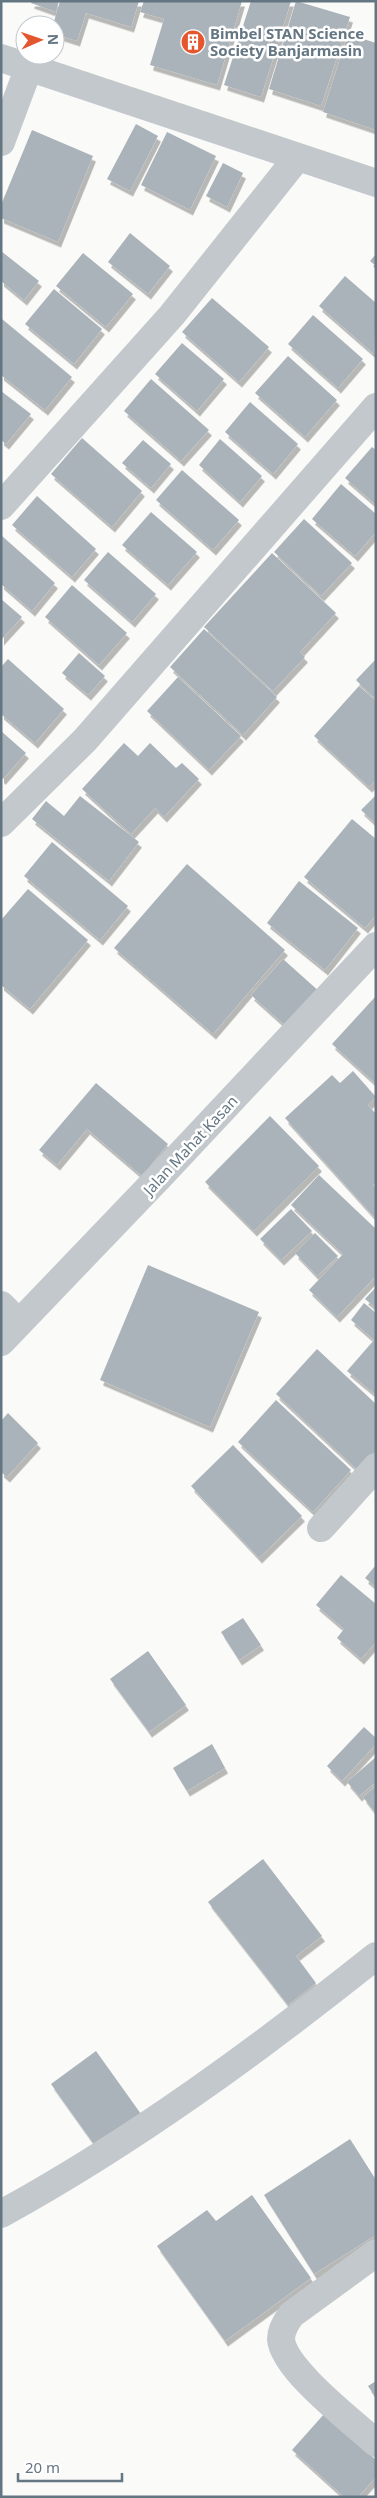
<svg xmlns="http://www.w3.org/2000/svg" width="377" height="2498" font-family="'Noto Sans',sans-serif">
  <style>
    .building { fill: #aab3b9; filter: url(#shadow) }
    .lines { fill: none; stroke-linecap: round; stroke-linejoin: round }
    .minor { stroke: #c3c8cc; stroke-width: 28 }
    .labels { text-anchor: middle; dominant-baseline: central; stroke-width: 5; stroke-linejoin: round; paint-order: stroke }
    .poi-label { font-size: 15px; font-weight: bold; fill: #657683; stroke: #fff; text-anchor: start }
    .street-label { font-size: 15px; fill: #657683; stroke: #fff }
  </style>
  <defs>
    <filter id="shadow"><feDropShadow dx="3" dy="5.5" stdDeviation="0" flood-color="#0004"/></filter>
  </defs>
  <rect width="100%" height="100%" fill="#fafaf8"/>
  <!-- building -->
  <path class="building" d="M32 1H59L56 12 31 3Z
    M60 1H139L131 27 86 13 77 41 55 34V25H53Z
    M144 1H242L217 85 150 65 164 19 140 12Z
    M251 1H291L261 97 224 85Z
    M296 1 350 17 321 106 269 89Z
    M348 34 376 43V130L323 112Z
    M136 124 158 136 130 191 107 179Z
    M32 130 93 156 58 242 1 218V205Z
    M167 132 216 156 190 210 141 185Z
    M223 163 243 173 227 207 206 196Z
    M130 233 170 266 148 294 108 262Z
    M1 251 39 281 24 300 1 281Z
    M83 253 133 294 106 327 56 286Z
    M376 254V266L370 261Z
    M345 276 376 303 374 354 319 306Z
    M54 289 102 329 74 364 25 324Z
    M212 298 269 347 239 382 182 332Z
    M313 315 363 359 338 388 288 344Z
    M2 319 72 377 45 410 1 375Z
    M182 343 224 379 197 411 155 374Z
    M288 356 337 400 305 437 255 393Z
    M151 379 209 430 181 461 124 411Z
    M1 391 31 414 6 444 1 440Z
    M250 402 298 444 273 474 225 432Z
    M82 438 142 491 112 527 51 474Z
    M220 439 262 476 240 502 199 465Z
    M143 440 171 464 151 488 122 463Z
    M372 447 376 450V505L345 478Z
    M182 470 239 520 213 550 156 500Z
    M341 484 376 514V532L355 556 312 519Z
    M37 496 96 549 72 577 12 525Z
    M151 512 197 552 168 585 122 545Z
    M304 519 352 563 321 596 274 552Z
    M2 536 55 583 32 611 1 584Z
    M108 552 156 594 132 622 84 580Z
    M272 553 336 613 300 652 305 657 273 691 204 627Z
    M72 585 127 633 99 665 45 617Z
    M1 599 22 617 1 640Z
    M204 629 277 697 243 735 170 667Z
    M79 653 105 676 88 695 62 673Z
    M8 659 64 709 35 743 1 714V667Z
    M376 659V695L373 697 356 680Z
    M178 677 241 736 209 770 147 711Z
    M359 686 376 701V780L369 787 314 736Z
    M1 731 26 753 3 779 1 778Z
    M124 743 138 756 150 743 176 768 182 763 199 779 164 817 155 808 131 834 82 789Z
    M376 795V824L361 810Z
    M80 796 139 842 109 881 32 819 46 801 64 816Z
    M352 819 376 839V915L365 928 304 877Z
    M52 842 128 906 100 940 24 876Z
    M187 864 285 950 213 1034 114 948Z
    M299 881 358 928 325 970 267 923Z
    M28 889 88 940 30 1009 1 985V920Z
    M283 959 321 993 289 1029 251 995Z
    M376 996V1084L332 1044Z
    M353 1071 376 1097 368 1105 376 1114V1183L373 1185 376 1189V1219L285 1118 332 1075 340 1083Z
    M96 1083 168 1144 142 1176 87 1129 57 1165 39 1150Z
    M270 1116 319 1166 254 1231 205 1182Z
    M319 1175 376 1229V1276L337 1317 309 1290 343 1254 291 1205Z
    M291 1209 312 1231 281 1260 260 1239Z
    M315 1233 338 1256 317 1276 295 1253Z
    M148 1265 259 1312 210 1427 100 1380Z
    M376 1287V1308L365 1299Z
    M364 1303 376 1313V1395L347 1371 374 1340 351 1320Z
    M317 1349 376 1404V1463L364 1476 276 1394Z
    M276 1400 351 1470 313 1512 238 1442Z
    M8 1413 38 1443 7 1477 1 1472V1421Z
    M233 1445 302 1516 259 1558 191 1486Z
    M376 1565V1587L365 1578Z
    M341 1575 376 1604V1642L361 1659 337 1638 344 1629 316 1605Z
    M243 1618 261 1645 239 1660 221 1632Z
    M148 1651 186 1705 149 1732 110 1679Z
    M364 1727 376 1738V1744L342 1781 327 1766Z
    M212 1744 225 1768 187 1791 173 1768Z
    M376 1757V1782L359 1796 347 1782Z
    M376 1786V1814L363 1797Z
    M263 1859 322 1936 296 1956 316 1983 288 2005 208 1902Z
    M96 2051 141 2114 96 2147 51 2084Z
    M350 2139 376 2180V2235L314 2274 264 2195Z
    M252 2195 311 2278 225 2341 157 2246 207 2210 216 2221Z
    M376 2381V2398L368 2386Z
    M325 2413 376 2460V2477L358 2497H344L292 2450Z"/>
  <g class="lines">
    <!-- minor -->
    <path class="minor" d="M1 58 376 183
      M1 142 29 67
      M1 506 172 315 297 158
      M1 823 85 740 376 407
      M1 1305 19 1323
      M1 1342 163 1173 376 946
      M321 1528 376 1467
      M1 2214C134 2141 258 2050 376 1956
      M376 2253 291 2315C286 2322 281 2330 281 2339 283 2369 353 2422 376 2443"/>
  </g>
  <!-- icons -->
  <defs>
    <symbol id="building-disc" viewBox="-11 -11 22 22"><circle r="9.5" fill="#e4572e" stroke="#fff"/><path d="M-4-6H4V6H1V3H-1V6H-4ZM-2.5-4.3h1.7v1.8h-1.7ZM.8-4.3h1.7v1.8H.8ZM-2.5-1h1.7V.8h-1.7ZM.8-1h1.7V.8H.8Z" fill="#fff"/></symbol>
  </defs>
  <g fill-rule="evenodd">
    <use href="#building-disc" x="179" y="28" width="28" height="28"/>
  </g>
  <g class="labels">
    <!-- poi labels -->
    <g class="poi-label">
      <text x="210" y="33">Bimbel STAN Science<tspan x="210" dy="17">Society Banjarmasin</tspan></text>
    </g>
    <!-- street labels -->
    <g class="street-label">
      <text transform="translate(190 1145) rotate(-47)">Jalan Mahat Kasan</text>
    </g>
  </g>
  <!-- border -->
  <rect width="377" height="2498" fill="none" stroke="#657683" stroke-width="5"/>
  <!-- north arrow -->
  <g transform="translate(40 40) rotate(88)"><circle r="24" fill="#ffffff" stroke="#c1c8cd"/>
  <path d="M0-4L9 19L0 12L-9 19Z" fill="#e4572e"/>
  <text y="-8" font-size="14" font-weight="bold" text-anchor="middle" fill="#657683">N</text>
  </g>
  <!-- scale -->
  <path d="M18 2473v8h104v-8" fill="none" stroke="#657683" stroke-width="2.5"/>
  <text x="25" y="2473" font-size="15" fill="#657683" stroke="#ffffff" stroke-width="4" paint-order="stroke">20 m</text>
</svg>
